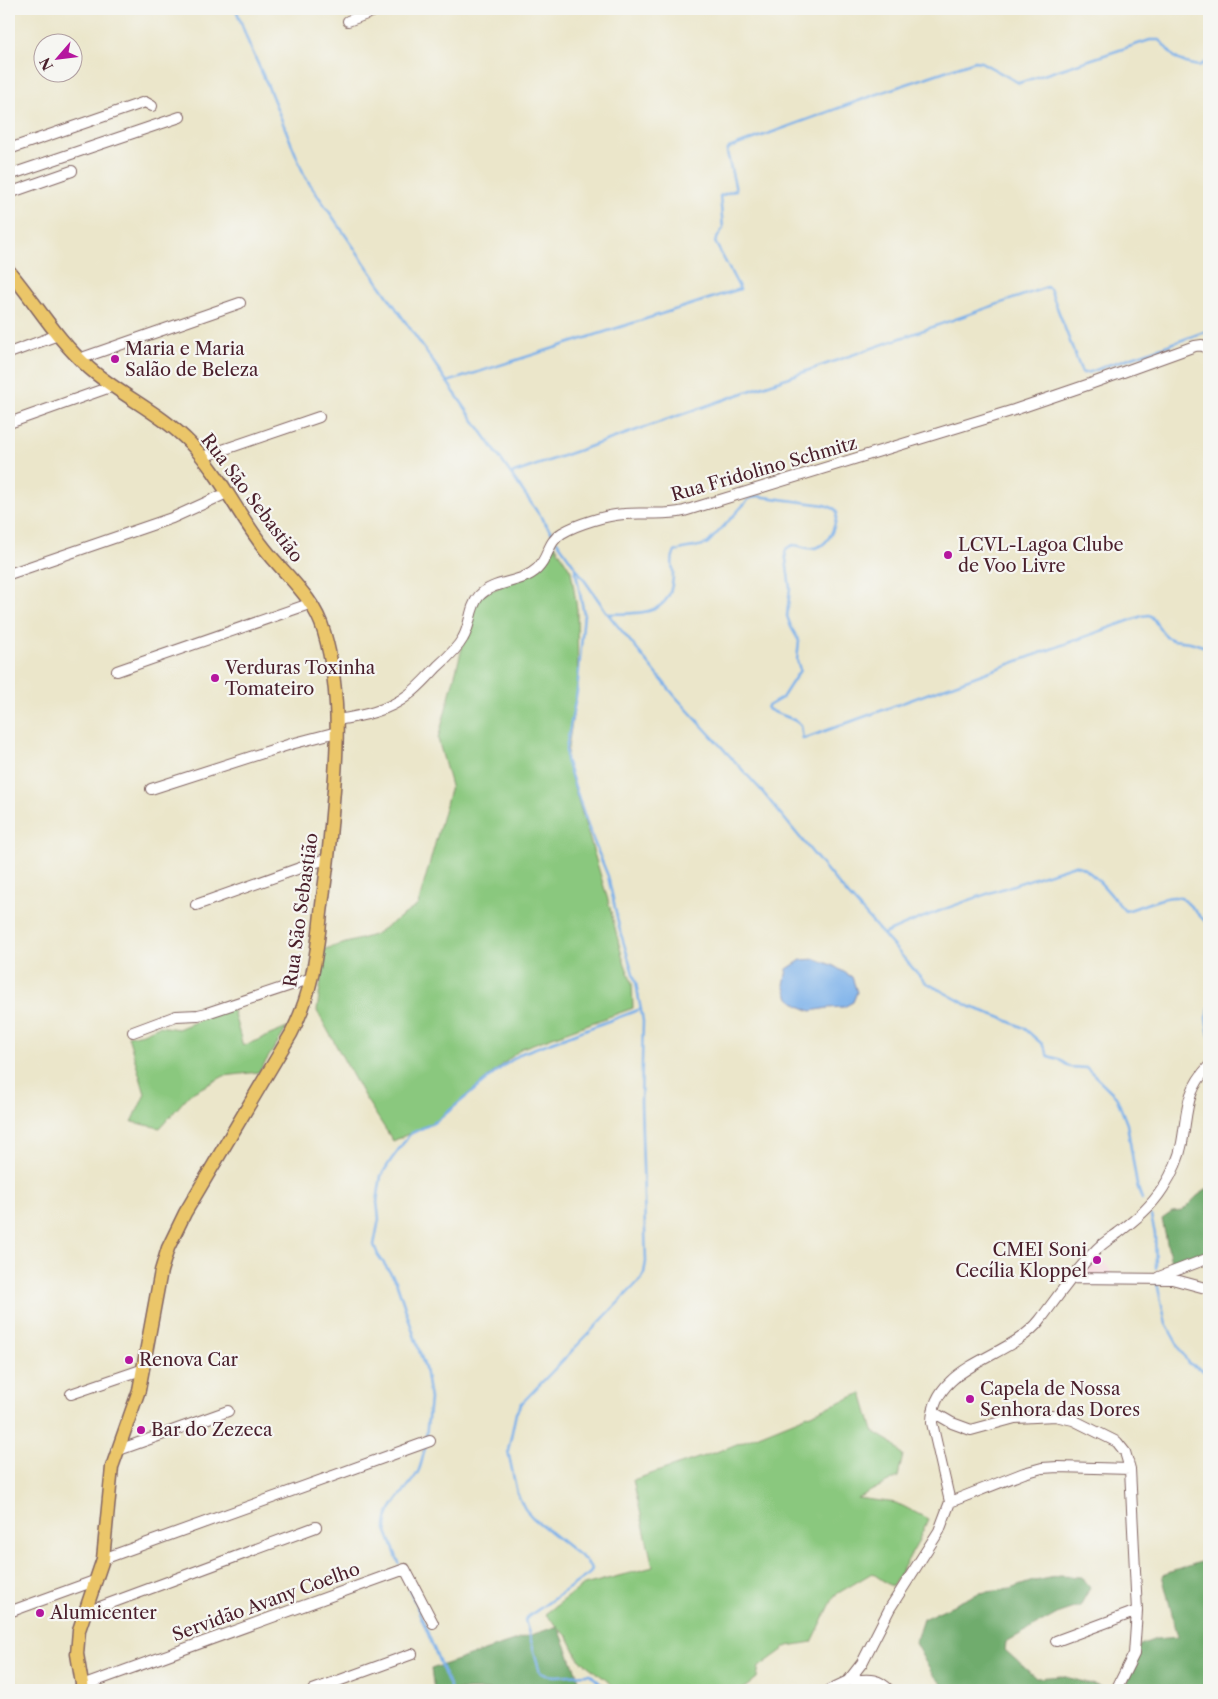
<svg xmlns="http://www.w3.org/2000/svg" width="1218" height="1699" font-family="'Libre Caslon Text',serif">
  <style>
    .built { fill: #f6cfd6 }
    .green { fill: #8ac87e; stroke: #6a7454 }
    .forest { fill: #6fac6d; stroke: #5c664c }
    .water { fill: #7cb1ea; stroke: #63688a }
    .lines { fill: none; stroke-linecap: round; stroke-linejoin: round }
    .stream { stroke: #7cb1ea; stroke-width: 2.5 }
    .minor-casing { stroke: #826563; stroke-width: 12 }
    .major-casing { stroke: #826563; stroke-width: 15 }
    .minor { stroke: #fff; stroke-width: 10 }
    .major { stroke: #ebc669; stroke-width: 12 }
    .poi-dot { fill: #b5179e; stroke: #f6f6f2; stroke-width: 2 }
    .labels { text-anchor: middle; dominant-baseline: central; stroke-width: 4.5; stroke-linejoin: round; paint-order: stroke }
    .poi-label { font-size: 18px; fill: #4a1f2b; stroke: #f6f6f2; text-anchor: start }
    .street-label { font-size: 18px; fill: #4a1f2b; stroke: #f6f6f2 }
  </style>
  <rect width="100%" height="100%" fill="#f6f6f2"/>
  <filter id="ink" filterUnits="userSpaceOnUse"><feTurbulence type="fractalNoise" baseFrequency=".02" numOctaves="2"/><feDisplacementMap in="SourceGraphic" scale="10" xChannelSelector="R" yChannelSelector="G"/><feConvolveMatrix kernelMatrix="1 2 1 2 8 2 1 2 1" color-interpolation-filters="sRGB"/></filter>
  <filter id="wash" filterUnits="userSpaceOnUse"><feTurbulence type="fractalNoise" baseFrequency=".0096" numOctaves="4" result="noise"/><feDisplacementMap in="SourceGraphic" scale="20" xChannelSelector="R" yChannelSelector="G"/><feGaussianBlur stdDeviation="1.12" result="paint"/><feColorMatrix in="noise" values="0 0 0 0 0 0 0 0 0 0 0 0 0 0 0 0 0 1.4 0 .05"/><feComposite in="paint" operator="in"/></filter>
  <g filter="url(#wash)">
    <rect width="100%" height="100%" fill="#ebe6ca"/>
    <!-- built -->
    <path class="built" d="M1098 1250 1114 1277 1080 1276 1081 1270Z"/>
    <!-- green -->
    <path class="green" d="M555 545 571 571 577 609 578 684 566 760 608 900 622 956 632 983 633 1008 522 1048 437 1121 393 1141 364 1096 317 1011 325 949 374 935 418 905 451 786 438 739 466 633 479 596 527 575Z
      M232 1007 243 1046 287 1028 259 1072 224 1076 190 1094 160 1128 132 1122 145 1094 128 1036 143 1033 159 1026 178 1029Z
      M862 1393 873 1431 891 1442 903 1455 898 1477 857 1498 897 1503 928 1519 916 1546 892 1587 872 1573 835 1595 812 1642 788 1646 759 1667 757 1678 742 1690H619L579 1659 568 1637 545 1614 584 1585 653 1567 633 1480 722 1450Z"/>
    <!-- forest -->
    <path class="forest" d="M1209 1188V1253L1172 1267 1162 1219 1172 1212 1182 1211 1197 1196Z
      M1209 1559V1686L1194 1690H1123L1139 1654 1140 1645 1156 1639 1178 1637 1162 1575Z
      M1060 1576 1081 1577 1090 1588 1080 1606 1059 1613 1006 1642 1005 1650 1036 1678 1062 1676 1106 1688 1107 1690H947L931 1672 915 1643 923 1619 979 1593 1010 1589 1030 1582Z
      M558 1626 583 1690H434L431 1669Z"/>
    <!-- water -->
    <path class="water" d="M816 959 834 966 852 977 857 992 853 1002 844 1007 828 1008 811 1011 799 1006 789 998 784 985 787 969 801 960Z"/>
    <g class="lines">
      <!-- stream -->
      <path class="stream" d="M236 9 249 44 267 84 305 177 554 536
        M447 382 740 289 715 242 723 228 720 196 736 190 727 152 729 148 883 92 975 61 981 62 1019 83 1150 40H1160C1174 58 1176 62 1199 66L1209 60
        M511 474 1047 287 1050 289 1082 373C1090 374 1100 368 1108 365 1142 354 1176 343 1209 330
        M557 541 608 614 674 695 760 789 834 879 925 982 971 1007 999 1017 1024 1028 1042 1044 1048 1056 1058 1059 1070 1067 1087 1068 1116 1096 1127 1124 1137 1185 1142 1199
        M575 568 584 614 577 692 566 748V760L590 832 608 876 620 931 636 983 643 1021 641 1102 646 1262 644 1273 641 1279 522 1403 516 1413 508 1451 517 1493 525 1509 533 1518 585 1560 592 1569 589 1574 529 1616 525 1620 540 1672C548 1680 577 1673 590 1674L607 1690
        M608 614C643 613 674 616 673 571 672 565 671 557 675 552 681 547 700 548 708 543L749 499 757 496 825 505 835 509 837 513C835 528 828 551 808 548 802 547 798 545 793 545L787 548 785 552 790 588 787 616 791 627 799 641 797 660 800 670 782 698 768 706 767 708C775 715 796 717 801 726 802 730 802 735 803 739L1142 616 1149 615 1151 616 1166 637 1173 640 1190 642 1209 648
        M884 934C945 906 1011 886 1075 865 1092 868 1113 898 1125 911 1140 908 1173 890 1184 900 1193 908 1200 917 1209 925
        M1209 1009 1206 1018 1209 1035
        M1151 1216 1155 1234 1156 1268
        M1157 1283 1166 1324 1188 1363 1209 1373
        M426 1437 430 1399 425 1368 396 1281 378 1255 374 1245 379 1219 377 1202 381 1176 391 1160 410 1134 437 1121 502 1067 522 1053 641 1009
        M399 1563 386 1529C385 1507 408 1490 418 1472 422 1464 423 1454 426 1445
        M410 1590 451 1690"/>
    </g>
  </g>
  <g filter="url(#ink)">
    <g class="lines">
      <defs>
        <path id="minor" d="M348 21 380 9
          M9 149 145 102 152 106
          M9 175 180 117
          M9 193 72 171
          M9 353 58 335
          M79 359 240 303
          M9 423 113 386
          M202 457 319 417
          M9 574 172 518 227 493
          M117 671 312 603
          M337 720C362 716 388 711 408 695 419 687 428 676 438 666 447 658 457 649 463 638 471 625 469 608 479 596 494 580 521 584 537 569 549 558 547 542 562 533 577 524 607 515 624 514 644 512 664 516 684 511L1014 410 1090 384 1195 346 1202 345 1209 350
          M151 789 291 744 337 732
          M196 905 328 858
          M133 1032 176 1016 198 1015 207 1013 312 978
          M1159 1277 1209 1258
          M1072 1278 1172 1279 1209 1289
          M71 1394 144 1369
          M933 1412 952 1423 971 1430 1015 1418 1055 1416 1073 1420 1117 1442 1125 1452 1130 1469 1137 1611 1134 1654 1116 1690
          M116 1451 228 1411
          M950 1502 1024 1473 1042 1468 1058 1467 1130 1469
          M103 1559 430 1441
          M9 1612 97 1580
          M84 1613 316 1527
          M1056 1641 1137 1611
          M848 1681C865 1680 877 1676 889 1690
          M82 1686 405 1569 433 1623
          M313 1690 412 1654
          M829 1690 848 1681 862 1663 890 1608 939 1531 950 1502 932 1423C932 1364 1010 1359 1040 1320 1058 1296 1075 1271 1097 1249 1103 1243 1111 1238 1118 1233 1135 1220 1151 1207 1163 1188 1172 1174 1179 1159 1182 1143 1188 1110 1185 1092 1209 1066"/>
        <path id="major" d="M9 271C36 303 57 340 89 368 120 395 161 413 190 443 220 474 238 515 265 549 287 577 314 597 324 632 344 699 336 770 330 837 328 863 324 888 321 913 317 956 311 996 291 1034L185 1213 168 1248 161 1271 139 1390 112 1467 103 1559 79 1630 77 1654 83 1690"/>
      </defs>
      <!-- minor casing -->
      <use href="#minor" class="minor-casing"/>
      <!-- major casing -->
      <use href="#major" class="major-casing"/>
      <!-- minor -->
      <use href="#minor" class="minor"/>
      <!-- major -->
      <use href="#major" class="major"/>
    </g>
  </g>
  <!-- markers -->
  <g class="poi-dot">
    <circle cx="115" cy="359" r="5"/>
    <circle cx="948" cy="555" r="5"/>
    <circle cx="215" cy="678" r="5"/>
    <circle cx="1097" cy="1260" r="5"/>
    <circle cx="129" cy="1360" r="5"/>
    <circle cx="970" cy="1399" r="5"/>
    <circle cx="141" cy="1430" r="5"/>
    <circle cx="40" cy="1613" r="5"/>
  </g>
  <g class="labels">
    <!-- poi labels -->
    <g class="poi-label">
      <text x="125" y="349">Maria e Maria<tspan x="125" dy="21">Salão de Beleza</tspan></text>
      <text x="958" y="545">LCVL-Lagoa Clube<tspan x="958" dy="21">de Voo Livre</tspan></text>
      <text x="225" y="668">Verduras Toxinha<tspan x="225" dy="21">Tomateiro</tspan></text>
      <text x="1087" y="1250" text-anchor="end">CMEI Soni<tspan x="1087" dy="21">Cecília Kloppel</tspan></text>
      <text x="139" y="1360">Renova Car</text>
      <text x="980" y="1389">Capela de Nossa<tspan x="980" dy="21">Senhora das Dores</tspan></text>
      <text x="151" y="1430">Bar do Zezeca</text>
      <text x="50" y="1613">Alumicenter</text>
    </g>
    <!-- street labels -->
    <g class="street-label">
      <text transform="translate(764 469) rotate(-16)">Rua Fridolino Schmitz</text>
      <text transform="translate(252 498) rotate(53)">Rua São Sebastião</text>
      <text transform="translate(301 910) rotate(-82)">Rua São Sebastião</text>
      <text transform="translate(266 1602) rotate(-20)">Servidão Avany Coelho</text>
    </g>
  </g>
  <!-- margin -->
  <rect width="1218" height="1699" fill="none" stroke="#f6f6f2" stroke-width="30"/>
  <!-- north arrow -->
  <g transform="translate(58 58) rotate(242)"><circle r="24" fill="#f6f6f2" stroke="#b1a0a2"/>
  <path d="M0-4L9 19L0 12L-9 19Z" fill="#b5179e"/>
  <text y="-8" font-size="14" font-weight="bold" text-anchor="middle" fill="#4a1f2b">N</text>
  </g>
</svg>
